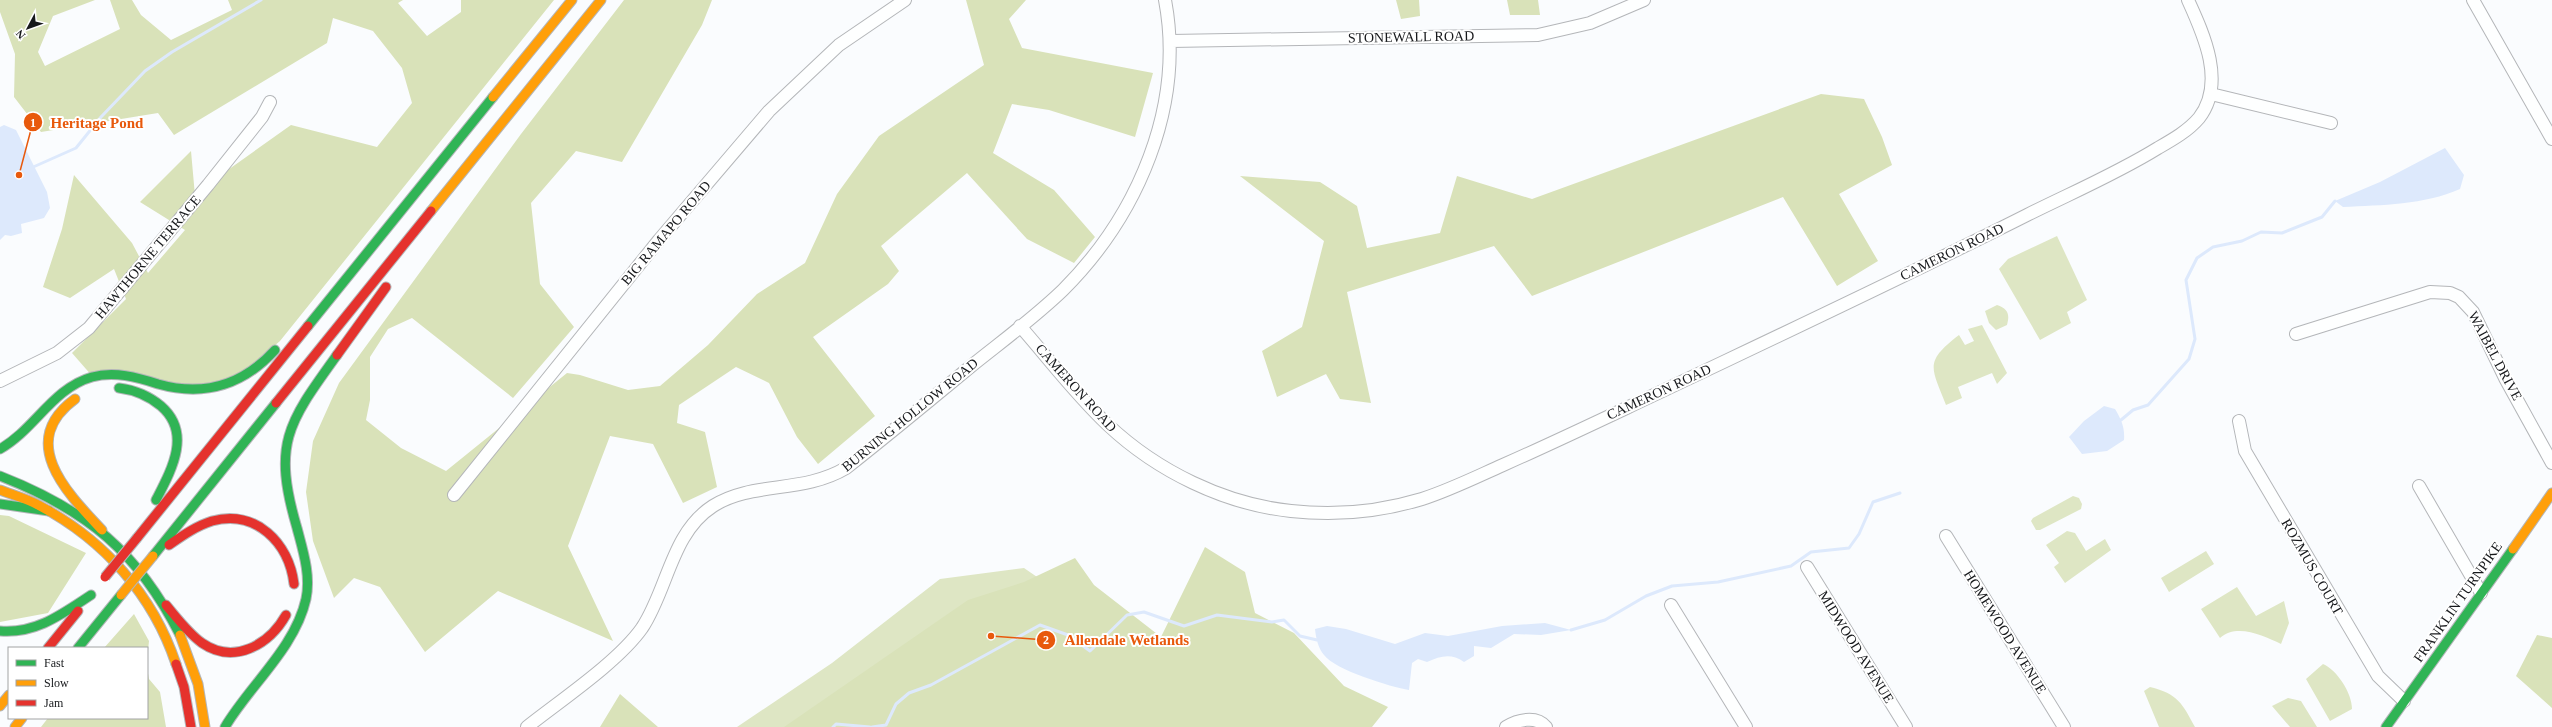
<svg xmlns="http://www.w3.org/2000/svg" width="2552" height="727" font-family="'Times New Roman',serif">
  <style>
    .green { fill: #dee6c4 }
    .forest { fill: #d9e2b9 }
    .water { fill: #dde9fc }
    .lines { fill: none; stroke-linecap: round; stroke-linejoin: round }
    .stream { stroke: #dde9fc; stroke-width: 3 }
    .street-casing { stroke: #b4b6b9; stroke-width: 14 }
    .fast-casing { stroke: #b4b6b9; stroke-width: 11 }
    .slow-casing { stroke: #b4b6b9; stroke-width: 11 }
    .jam-casing { stroke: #b4b6b9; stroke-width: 11 }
    .street { stroke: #feffff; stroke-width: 12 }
    .fast { stroke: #30b455; stroke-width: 9 }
    .slow { stroke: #ff9f0a; stroke-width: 9 }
    .jam { stroke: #e5322d; stroke-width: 9 }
    .slow-bridge-casing { stroke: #b4b6b9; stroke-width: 11; stroke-linecap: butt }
    .jam-bridge-casing { stroke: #b4b6b9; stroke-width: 11; stroke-linecap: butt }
    .slow-bridge { stroke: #ff9f0a; stroke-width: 9 }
    .jam-bridge { stroke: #e5322d; stroke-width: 9 }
    .labels { text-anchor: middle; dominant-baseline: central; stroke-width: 4; stroke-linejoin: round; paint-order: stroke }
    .street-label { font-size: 14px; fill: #16181b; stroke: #fff }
    .leader { fill: none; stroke: #e8590c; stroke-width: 1.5 }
    .callout-dot { fill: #e8590c; stroke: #fff; stroke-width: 1.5 }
    .mark-label { font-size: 12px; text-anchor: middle; font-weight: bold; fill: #fff }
    .callout-label { font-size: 15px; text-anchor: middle; font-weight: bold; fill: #e8590c; stroke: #fff; stroke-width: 4; stroke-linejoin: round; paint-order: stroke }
  </style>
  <rect width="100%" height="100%" fill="#fafcfe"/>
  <!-- green -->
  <path class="green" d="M2057 236 2087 300 2067 312 2071 323 2040 340 1999 269 2008 259Z
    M1997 305C2008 309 2010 314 2007 325L1996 330 1989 323 1985 311Z
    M1982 325 2007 373 1997 384 1992 373 1958 387 1962 398 1946 405C1931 367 1924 362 1959 335L1965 345 1974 341 1968 329Z
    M2073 496 2079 498 2082 504 2081 509 2040 530H2036L2031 521 2033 518Z
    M2067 531 2075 533 2086 551 2105 539 2111 550 2065 583 2054 567 2059 563 2046 545Z
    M2206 551 2214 564 2169 592 2161 578Z
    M1024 568 1085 610 1316 727H737L832 663 940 579Z
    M2237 587 2256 616 2284 601 2289 623 2281 644C2264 636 2237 623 2220 638L2201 609Z
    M2323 664C2337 670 2352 693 2352 709L2330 721 2306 679Z
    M2150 687C2178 694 2182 703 2195 727H2159L2144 691Z
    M2288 698 2301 701 2317 727H2290L2272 706Z"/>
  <!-- forest -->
  <path class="forest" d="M0 0H95L53 16 38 52 45 66 120 29 110 0H132L141 15 171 40 232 10 228 0H403L398 3 427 36 461 12V0H554L280 341 222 390 93 377 72 353 126 299 114 269 70 298 43 287 62 229 74 175 132 243 148 273 185 230 140 202 191 151 196 207 225 172 291 125 377 147 412 103 402 68 373 31 333 18 327 43 174 135 158 113 41 132 14 97 15 54 0 12Z
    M624 0H712L702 25 622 162 576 151 531 203 540 284 574 327 513 398 412 318 388 329 370 357V400L366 420 401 448 446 471 567 373 580 375 628 390 660 386 708 345 757 294 805 263 837 194 879 136 984 65 966 0H1026L1009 19 1022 48 1153 73 1135 137 1049 110 1012 104 993 153 1054 190 1095 237 1074 263 1027 239 967 173 881 246 899 271 888 284 813 337 875 416 818 464 797 437 769 383 736 367 679 405 677 423 705 432 717 487 683 503 653 444 610 436 568 546 613 641 498 591 425 652 380 587 354 578 334 598 313 541 306 492 313 441 339 383 521 134Z
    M1396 0H1419L1420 16 1401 19Z
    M1507 0H1538L1540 15H1510Z
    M1821 94 1864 99 1882 137 1892 165 1839 194 1878 261 1837 286 1783 197 1532 296 1494 246 1347 292 1371 403 1340 399 1326 374 1277 397 1262 351 1302 327 1324 241 1240 176 1320 182 1357 206 1367 248 1440 233 1457 176 1532 199Z
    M0 515 9 516 86 553 48 613 0 622Z
    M1205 547 1245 572 1255 613 1294 633 1344 686 1388 707 1372 727H784L968 600 1024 582 1075 558 1094 585 1161 637Z
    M134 614 149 641 147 660V648H104Z
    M2537 635 2552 638V708L2516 676Z
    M147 668 149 679 160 692 166 727H41L48 718H147Z
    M620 694 658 727H600Z"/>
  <!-- water -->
  <path class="water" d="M4 125 16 130 47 192 50 208 44 218 21 224 22 233 11 236 5 235 0 240V127Z
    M2445 148 2464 175 2460 189C2424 205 2382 205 2343 207L2335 201 2380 182Z
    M2104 406 2115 409C2121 419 2125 427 2124 440L2107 451 2082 454 2069 437 2084 421Z
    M1545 623 1571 630 1541 635 1514 634 1491 648 1474 646V656L1464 662C1451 653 1441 656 1427 662L1418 659 1412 663 1409 690C1391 687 1335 670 1324 655 1318 648 1316 638 1315 629L1327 626 1346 629 1395 644 1425 633 1448 636 1502 626Z"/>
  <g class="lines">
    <!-- stream -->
    <path class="stream" d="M31 168 76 148 101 117 145 71 172 52 261 0
      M2121 420 2133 410 2148 405 2189 359 2195 339 2186 280 2197 258 2213 247 2242 241 2261 232 2282 233 2322 217 2335 201
      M1571 630 1605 620 1646 596 1672 586 1718 582 1791 566 1811 552 1849 548 1859 534 1873 502 1900 493
      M833 727 836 724 870 727
      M872 727 886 725 896 704 909 693 931 685 1040 625 1068 635 1090 651 1127 615 1144 612 1184 626 1217 615 1272 622 1284 620 1300 636 1317 640"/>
    <defs>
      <path id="street" d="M2473 0 2552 139
        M1171 41 1538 35 1590 23 1644 0
        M2211 94 2331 123
        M1020 326C1049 359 1076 395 1108 425 1157 471 1224 504 1291 511 1335 516 1379 512 1422 499 1450 490 1476 477 1503 465 1555 442 1605 418 1656 394 1780 335 1904 277 2027 215 2071 193 2116 174 2158 148 2172 140 2188 131 2199 118 2226 83 2204 35 2188 0
        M2296 334 2430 292 2450 293 2459 297 2473 312 2505 378 2552 463
        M0 381 57 353 89 328 208 185 262 117 270 102
        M2239 421 2245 451 2378 676 2404 701
        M2419 486 2481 593
        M454 495 659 240 769 111 839 45 905 0
        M1946 536 2064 727
        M1807 567 1906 727
        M1671 605 1746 727
        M527 727C561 700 618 662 642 628 668 589 671 533 713 506 752 481 802 494 846 468 888 435 929 401 970 367 1001 342 1034 318 1063 290 1138 215 1185 106 1165 0
        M1506 727C1517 720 1536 715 1546 727"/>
      <path id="fast" d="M308 326 493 97
        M119 388C135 390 149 396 161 406 192 433 172 469 156 500
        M0 449C34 430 53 388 92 377 114 371 137 377 158 384 204 397 243 385 275 350
        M0 476C87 510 138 552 180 635
        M0 504 49 511
        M153 556 276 403
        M0 631C36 634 62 614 91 595
        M78 648 121 595
        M225 727C250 685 295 648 306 599 311 575 303 551 297 528 272 443 288 423 337 355
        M2386 727 2513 549"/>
      <path id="slow" d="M493 97 572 0
        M431 211 601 0
        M75 399C16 442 68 494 102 530
        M0 490C13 495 28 499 40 506 104 540 153 595 176 664
        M2513 549 2552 493
        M180 635 198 684 205 727
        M0 706 9 695
        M15 727 22 718"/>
      <path id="jam" d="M337 355 386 287
        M276 403 431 211
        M137 538 308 326
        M169 545C182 536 196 526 212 521 256 509 289 543 294 584
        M166 605C177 618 188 633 202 643 234 665 269 645 286 615
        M48 648 78 611
        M176 664 184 687 191 727"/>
    </defs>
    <!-- street casing -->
    <use href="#street" class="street-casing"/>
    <!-- fast casing -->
    <use href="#fast" class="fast-casing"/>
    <!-- slow casing -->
    <use href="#slow" class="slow-casing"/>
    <!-- jam casing -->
    <use href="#jam" class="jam-casing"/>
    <!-- street -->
    <use href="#street" class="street"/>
    <!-- fast -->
    <use href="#fast" class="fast"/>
    <!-- slow -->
    <use href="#slow" class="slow"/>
    <!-- jam -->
    <use href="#jam" class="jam"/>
    <defs>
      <path id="slow-bridge" d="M121 595 153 556"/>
      <path id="jam-bridge" d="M105 577 137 538"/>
    </defs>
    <!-- slow-bridge casing -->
    <use href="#slow-bridge" class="slow-bridge-casing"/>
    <!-- jam-bridge casing -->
    <use href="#jam-bridge" class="jam-bridge-casing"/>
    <!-- slow-bridge -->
    <use href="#slow-bridge" class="slow-bridge"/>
    <!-- jam-bridge -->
    <use href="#jam-bridge" class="jam-bridge"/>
  </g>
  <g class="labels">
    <!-- street labels -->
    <g class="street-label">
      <text transform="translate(1411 37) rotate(-1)">STONEWALL ROAD</text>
      <text transform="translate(666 233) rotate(-50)">BIG RAMAPO ROAD</text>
      <text transform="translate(1952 252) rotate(-26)">CAMERON ROAD</text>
      <text transform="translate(148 257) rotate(-50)">HAWTHORNE TERRACE</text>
      <text transform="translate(2495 356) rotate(62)">WAIBEL DRIVE</text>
      <text transform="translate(1076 388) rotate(48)">CAMERON ROAD</text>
      <text transform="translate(1659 392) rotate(-25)">CAMERON ROAD</text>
      <text transform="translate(910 415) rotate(-39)">BURNING HOLLOW ROAD</text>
      <text transform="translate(2312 567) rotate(60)">ROZMUS COURT</text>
      <text transform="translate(2458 602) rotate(-55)">FRANKLIN TURNPIKE</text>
      <text transform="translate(2005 632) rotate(58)">HOMEWOOD AVENUE</text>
      <text transform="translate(1856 647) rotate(58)">MIDWOOD AVENUE</text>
    </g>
  </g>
  <!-- callouts -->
  <path class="leader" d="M19 175L33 122M991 636L1046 640"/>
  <g class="callout-dot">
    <circle cx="19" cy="175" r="4"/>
    <circle cx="991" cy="636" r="4"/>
    <circle cx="33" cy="122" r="10"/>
    <circle cx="1046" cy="640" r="10"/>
  </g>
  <g class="mark-label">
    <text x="33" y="127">1</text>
    <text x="1046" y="644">2</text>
  </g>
  <g class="callout-label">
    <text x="97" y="128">Heritage Pond</text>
    <text x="1127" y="645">Allendale Wetlands</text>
  </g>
  <!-- legend -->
  <rect x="8" y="647" width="140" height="72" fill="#ffffff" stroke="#a2a3a4"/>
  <rect x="16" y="660" width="20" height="6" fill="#30b455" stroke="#a2a3a4"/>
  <text x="44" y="667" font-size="12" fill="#16181b">Fast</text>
  <rect x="16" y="680" width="20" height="6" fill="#ff9f0a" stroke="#a2a3a4"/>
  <text x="44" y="687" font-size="12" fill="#16181b">Slow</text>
  <rect x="16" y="700" width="20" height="6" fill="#e5322d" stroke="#a2a3a4"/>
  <text x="44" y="707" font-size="12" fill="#16181b">Jam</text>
  <!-- north arrow -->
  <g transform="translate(28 28) rotate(229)" stroke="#ffffff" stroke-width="3" paint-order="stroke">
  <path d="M0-3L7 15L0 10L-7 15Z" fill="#16181b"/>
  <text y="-6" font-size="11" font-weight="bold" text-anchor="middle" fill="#16181b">N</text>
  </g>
</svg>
